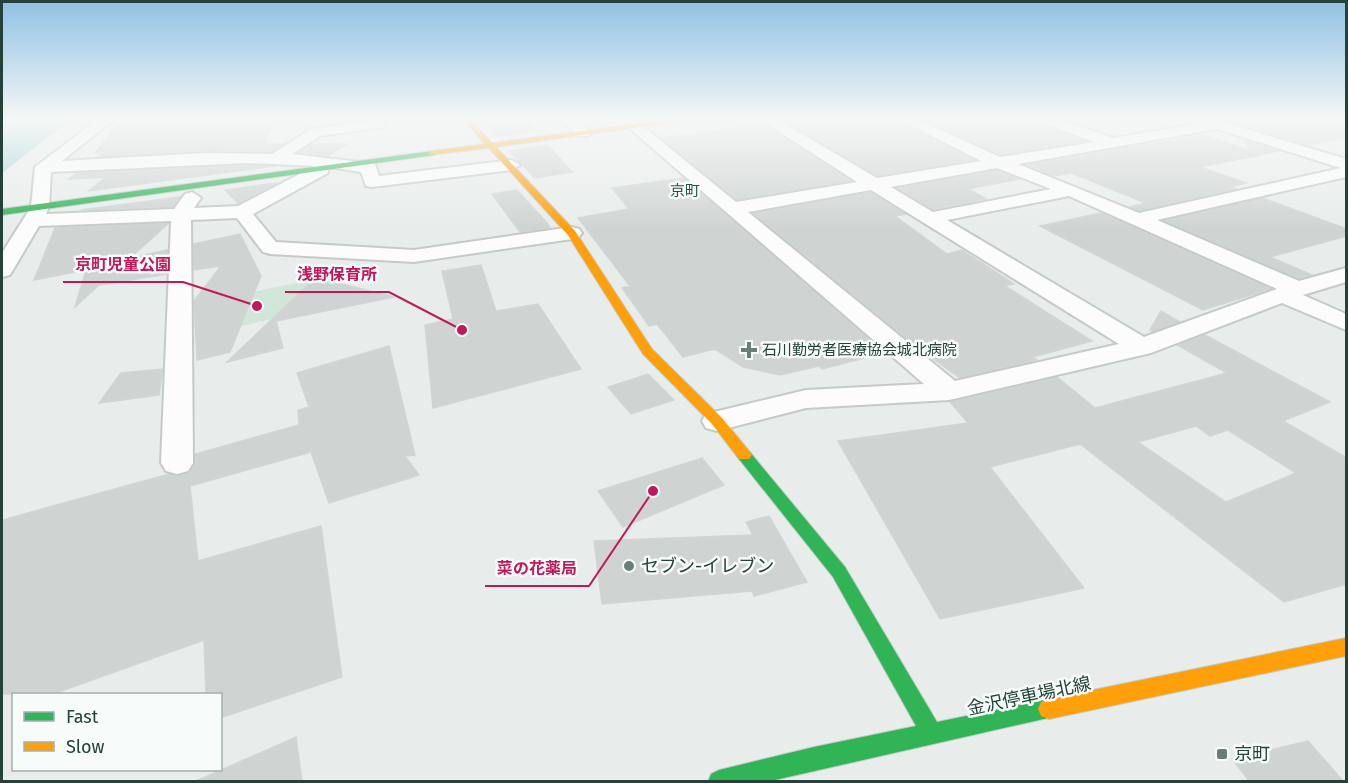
<svg xmlns="http://www.w3.org/2000/svg" width="1348" height="783" font-family="'Fira Sans','Noto Sans JP',sans-serif">
  <style>
    .green { fill: #d1e6d8 }
    .water { fill: #a9d4db }
    .lines { fill: none; stroke-linecap: round; stroke-linejoin: round }
    .stream { fill: #a9d4db; fill-rule: evenodd }
    .building { fill: #cfd4d2; stroke: #d1d6d4; stroke-width: 1.5; fill-rule: evenodd }
    .street-casing { stroke: #c5cac8; stroke-width: 4 }
    .fast-casing { stroke: #c3cbc8; stroke-width: 2 }
    .slow-casing { stroke: #c3cbc8; stroke-width: 2 }
    .street { fill: #fcfcfc; fill-rule: evenodd }
    .fast { fill: #30b455; fill-rule: evenodd }
    .slow { fill: #ff9f0a; fill-rule: evenodd }
    .rail { stroke: #c9cdcc; stroke-width: 2; stroke-dasharray: 7 4; stroke-linecap: butt }
    .poi-dot { fill: #697e78; stroke: #f7fbf9; stroke-width: 2 }
    .labels { text-anchor: middle; dominant-baseline: central; stroke-width: 5; stroke-linejoin: round; paint-order: stroke }
    .far-quarter-label { font-size: 15px; fill: #1f5548; stroke: #f7fbf9 }
    .poi-label { font-size: 15px; fill: #24423a; stroke: #f7fbf9; text-anchor: start }
    .near-poi-label { font-size: 18px; fill: #24423a; stroke: #f7fbf9; text-anchor: start }
    .near-street-label { font-size: 18px; fill: #24423a; stroke: #f7fbf9 }
    .leader { fill: none; stroke: #c2185b; stroke-width: 2 }
    .callout-dot { fill: #c2185b; stroke: #f7fbf9; stroke-width: 2 }
    .callout-label { font-size: 16px; text-anchor: middle; font-weight: bold; fill: #c2185b; stroke: #f7fbf9; stroke-width: 5; stroke-linejoin: round; paint-order: stroke }
  </style>
  <rect width="100%" height="100%" fill="#e8edeb"/>
  <!-- green -->
  <path class="green" d="M312 280 316 309 203 335 197 303Z"/>
  <!-- water -->
  <path class="water" d="M2 120H70L2 173Z"/>
  <g class="lines">
    <!-- stream -->
    <path class="stream" d="M1199 120H1212L1251 125 1249 126 1201 121Z"/>
  </g>
  <!-- building -->
  <path class="building" d="M122 120H273L265 144H284L271 152 206 151 99 157 105 152 95 153Z
    M484 120H526L536 131 497 137Z
    M782 120H898L974 160 877 176Z
    M923 120H1040L1043 125 1085 141 1000 155Z
    M1236 120H1278L1347 128V137L1308 145 1238 124Z
    M763 124 851 181 737 200 661 138Z
    M1203 135 1249 150 1245 140 1279 151 1200 167 1246 183 1230 187 1237 189 1139 211 1130 207 1146 203 1071 173 1054 176 1026 165Z
    M312 144H347L328 156 298 152Z
    M548 145 572 172 535 178 509 151Z
    M247 165 275 166 89 191 106 177 69 179 77 173Z
    M997 170 1019 179 968 189 986 199 933 209 897 188Z
    M683 178 885 353 822 369 819 366 780 375 743 367 715 349 683 357 657 324 649 326 622 288 630 286 578 218 629 209 612 188Z
    M277 183 238 203 225 190Z
    M517 190 547 223 550 228 520 232 492 194Z
    M871 192 906 214 895 216 947 254 962 250 1014 284 1005 286 1092 341 1033 357 1037 360 960 378 914 345 753 213Z
    M180 197 173 207 81 210Z
    M1262 198 1347 229V236L1270 257 1312 275 1299 279 1164 221Z
    M1101 213 1271 289 1203 310 1040 226Z
    M169 223 130 258 168 250 167 274 99 285 75 307 86 270 34 280 55 228Z
    M240 234 261 276 230 352 197 360 194 301 221 266 194 270 193 244Z
    M481 265 496 311 538 304 581 369 433 408 425 325 453 319 442 271Z
    M313 280 334 282 394 297 276 321 283 348 227 362Z
    M1161 311 1180 322 1153 332 1150 330Z
    M1205 335 1330 402 1283 421 1347 458V584L1284 602 1080 444 990 467 1084 588 940 619 838 441 968 423 950 402 1057 377 1095 408 1227 373 1177 345ZM1196 426 1210 436 1228 430 1296 473 1226 502 1138 442Z
    M389 346 415 455 405 456 419 475 329 503 311 452 190 486 198 561 321 526 342 677 220 718V694H206L204 640 53 694H2V520L169 474 178 476 189 473 195 464V454L299 425 298 410 309 407 297 373Z
    M163 369 159 395 99 403 121 373Z
    M648 374 674 400 631 414 608 387Z
    M702 458 724 485 623 527 598 491Z
    M769 516 807 582 754 596 752 591 602 604 594 541 753 535 746 522Z
    M296 737 302 782H194Z
    M1308 741 1344 782H1250L1232 759Z"/>
  <g class="lines">
    <defs>
      <path id="street" d="M97 120H113L62 161 206 153 272 154 311 129 379 120 385 124 383 127 320 136 292 154 369 163 375 164 379 176 512 160 520 165 512 170 372 187 366 186 361 172 329 167 328 173 253 214 276 242 414 250 572 227 579 229 582 233 579 237 572 239 414 262 270 254 263 252 237 218 191 220 193 463 188 471 177 474 166 471 161 463 171 221 39 226 10 275 2 277V253L31 207 35 167ZM247 163 315 166 238 206 194 208 201 198 192 192 185 194 174 209 46 214 49 207 51 172Z
        M563 120H578L591 133 588 136H578Z
        M761 120H778L877 178 981 161 900 120H918L1000 157 1094 142 1044 123 1042 120H1062L1113 138 1198 124 1194 120H1216L1346 159V177L1157 220 1299 281 1346 268V282L1303 295 1346 314V330L1282 303 1151 353 949 400 806 408 717 431 706 428 702 421 706 414 806 390 924 384 627 126 634 122 639 123 736 202 857 182ZM1217 129 1341 168 1139 213 1018 164ZM997 168 1051 189 933 212 891 187ZM871 190 1119 344 955 381 748 212ZM1069 196 1277 289 1144 337 947 220Z"/>
      <path id="fast" d="M432 151H435V155L2 215V209Z
        M744 450 749 451 845 567 937 722 1049 699 1057 702 1060 709 1057 716 766 782H708L711 774 719 770 814 747 916 726 833 577 739 459 736 455 739 451Z"/>
      <path id="slow" d="M464 120H471L492 143 663 120H680L677 122 496 147 575 231 652 349 722 418 749 451 752 455 749 459H739L712 424 643 354 568 235 489 148 429 155V151H432L485 144Z
        M1346 638V656L1049 719 1041 716 1038 709 1041 702 1049 699Z"/>
    </defs>
    <!-- street casing -->
    <use href="#street" class="street-casing"/>
    <!-- fast casing -->
    <use href="#fast" class="fast-casing"/>
    <!-- slow casing -->
    <use href="#slow" class="slow-casing"/>
    <!-- street -->
    <use href="#street" class="street"/>
    <!-- fast -->
    <use href="#fast" class="fast"/>
    <!-- slow -->
    <use href="#slow" class="slow"/>
    <!-- rail -->
    <path class="rail" d="M2 122 32 120"/>
  </g>
  <!-- sky -->
  <linearGradient id="sky" x2="0" y2="1"><stop stop-color="#8fc1e3"/><stop offset="0.52" stop-color="#f5f7f6"/><stop offset="1" stop-color="#f5f7f6" stop-opacity="0"/></linearGradient>
  <rect width="1348" height="229" fill="url(#sky)"/>
  <!-- markers -->
  <g class="poi-dot">
    <path d="M746 341h6v6h6v6h-6v6h-6v-6h-6v-6h6z"/>
    <circle cx="629" cy="566" r="6"/>
    <rect x="1216" y="748" width="12" height="12" rx="3"/>
  </g>
  <g class="labels">
    <!-- far-quarter labels -->
    <g class="far-quarter-label">
      <text x="685" y="191">京町</text>
    </g>
    <!-- poi labels -->
    <g class="poi-label">
      <text x="762" y="350">石川勤労者医療協会城北病院</text>
    </g>
    <!-- near-poi labels -->
    <g class="near-poi-label">
      <text x="641" y="566">セブン-イレブン</text>
      <text x="1234" y="754">京町</text>
    </g>
    <!-- near-street labels -->
    <g class="near-street-label">
      <text transform="translate(1029 696) rotate(-12)">金沢停車場北線</text>
    </g>
  </g>
  <!-- callouts -->
  <path class="leader" d="M257 306L183 282H63M462 330L389 292H285M653 491L589 586H485"/>
  <g class="callout-dot">
    <circle cx="257" cy="306" r="6"/>
    <circle cx="462" cy="330" r="6"/>
    <circle cx="653" cy="491" r="6"/>
  </g>
  <g class="callout-label">
    <text x="123" y="270">京町児童公園</text>
    <text x="337" y="280">浅野保育所</text>
    <text x="537" y="574">菜の花薬局</text>
  </g>
  <!-- border -->
  <rect width="1348" height="783" fill="none" stroke="#24423a" stroke-width="6"/>
  <!-- legend -->
  <rect x="12" y="693" width="210" height="78" fill="#f7fbf9" stroke="#a3b1ad" stroke-width="1.5"/>
  <rect x="24" y="712" width="30" height="9" fill="#30b455" stroke="#a3b1ad" stroke-width="1.5"/>
  <text x="66" y="723" font-size="18" fill="#24423a">Fast</text>
  <rect x="24" y="742" width="30" height="9" fill="#ff9f0a" stroke="#a3b1ad" stroke-width="1.5"/>
  <text x="66" y="753" font-size="18" fill="#24423a">Slow</text>
</svg>
